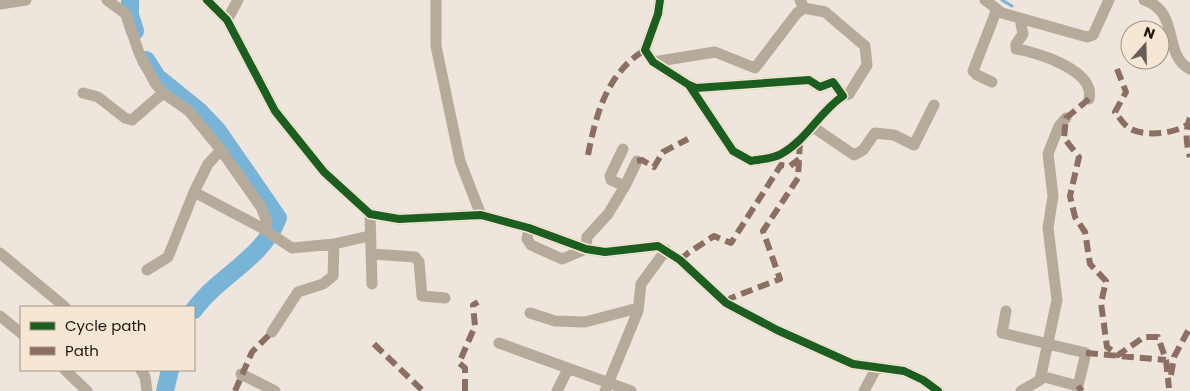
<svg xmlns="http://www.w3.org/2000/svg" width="1190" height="391" font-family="Poppins,sans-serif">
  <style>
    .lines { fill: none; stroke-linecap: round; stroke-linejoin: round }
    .stream { stroke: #77b4d7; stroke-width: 3 }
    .river { stroke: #77b4d7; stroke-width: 18 }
    .minor { stroke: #b6aa9b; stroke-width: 11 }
    .quiet { stroke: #8d6e63; stroke-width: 6; stroke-dasharray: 12 6; stroke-linecap: butt }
    .cycleway-casing { stroke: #f6e7d4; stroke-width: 11 }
    .cycleway { stroke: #1b5e20; stroke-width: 8 }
  </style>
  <rect width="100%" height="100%" fill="#eee6dc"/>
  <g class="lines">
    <!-- stream -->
    <path class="stream" d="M1002 0 1012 6"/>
    <!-- river -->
    <path class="river" d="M130 0V15L135 31
      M146 60 157 77 199 111 218 131 278 218C263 259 218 276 194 310
      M165 391 170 370"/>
    <!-- minor -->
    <path class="minor" d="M107 0 126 14 139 53 155 83 163 93 189 111 221 150 261 207 267 222 262 228 194 192 168 257 147 270
      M207 0 227 20 275 111 324 172 370 214 399 219 481 215 529 228 586 249 605 252 658 246 680 260 726 303 777 330 853 364 904 371 923 380 938 391
      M436 0V46L460 161 481 215
      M660 0 658 14 645 50 653 62 689 85 733 151 751 161C760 159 773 159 781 154 807 140 819 112 843 96L833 82 820 87 809 80 696 88 689 85
      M800 0 804 8 825 12 865 46 867 65 849 94 843 96
      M985 0 1002 13 1087 37 1093 35 1109 0
      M1144 0C1181 12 1162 55 1190 69
      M0 4 26 0
      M1020 19 1023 34 1016 44V49C1036 52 1096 70 1089 99
      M227 20 238 0
      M653 62 715 52 755 68 797 13 804 8
      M992 82 977 75 973 71 997 9
      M83 93 98 97 125 118 132 120 163 93
      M813 127 854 155 863 150 875 133 894 135 914 145 934 105
      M625 186 637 161
      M194 192 208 164 221 150
      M370 214 372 284
      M262 228 292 248 334 244 369 236
      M529 228 527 239 531 245 562 259 586 249 587 237 608 214 625 186 611 180 610 176 623 149
      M0 253 65 307
      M372 254 415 257 419 262 422 296 445 298
      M1006 311 1002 333 1086 353 1078 386 1041 376
      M530 313 555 321 585 322 638 308
      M0 316 21 333
      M272 332 298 292 323 284 333 276 334 244
      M499 343 631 391
      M65 370 87 391
      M141 370 145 377 147 391
      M241 374 275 391
      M557 391 568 369
      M605 391 638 311 641 284 666 250
      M864 391 877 367
      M1021 391 1040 380 1057 300 1048 228 1053 196 1048 154 1059 126 1066 118"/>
    <!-- quiet -->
    <path class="quiet" d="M1117 69 1126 92 1115 112C1119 117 1123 124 1129 128 1143 137 1173 134 1187 125
      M1089 99 1066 118 1064 138 1079 157 1070 196 1075 217 1085 232 1090 264 1106 281 1101 303 1107 347 1118 355 1144 337H1158L1166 360 1169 388
      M1190 118C1185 130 1186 144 1190 157
      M588 155C596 114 607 73 645 50
      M637 161 642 160 654 167 663 152 688 139
      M680 260 688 253 714 236 731 243 781 165 790 166 799 159
      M726 303 731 298 780 279 763 231 798 178 800 140
      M374 344 423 391
      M1086 353 1166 360
      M1171 375 1174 357 1190 327
      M1078 386 1082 391
      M235 391 252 352 272 332
      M465 391V368L459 363 475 326 473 305 478 302"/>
    <defs>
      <path id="cycleway" d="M207 0 227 20 275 111 324 172 370 214 399 219 481 215 529 228 586 249 605 252 658 246 680 260 726 303 777 330 853 364 904 371 923 380 938 391
        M660 0 658 14 645 50 653 62 689 85 733 151 751 161C760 159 773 159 781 154 807 140 819 112 843 96L833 82 820 87 809 80 696 88 689 85"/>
    </defs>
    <!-- cycleway casing -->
    <use href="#cycleway" class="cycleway-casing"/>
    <!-- cycleway -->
    <use href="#cycleway" class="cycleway"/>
  </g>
  <!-- legend -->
  <rect x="20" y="306" width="175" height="65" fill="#f6e7d4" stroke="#9f9486"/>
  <rect x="30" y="322" width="25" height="8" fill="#1b5e20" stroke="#9f9486"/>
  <text x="65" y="331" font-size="15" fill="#1d1812">Cycle path</text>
  <rect x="30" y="347" width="25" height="8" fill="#8d6e63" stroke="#9f9486"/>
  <text x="65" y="356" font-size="15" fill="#1d1812">Path</text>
  <!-- north arrow -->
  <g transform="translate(1145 45) rotate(20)"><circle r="24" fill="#f6e7d4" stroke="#9f9486"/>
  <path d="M0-4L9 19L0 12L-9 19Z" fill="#666059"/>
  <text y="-8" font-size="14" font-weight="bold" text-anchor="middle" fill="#1d1812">N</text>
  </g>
</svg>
